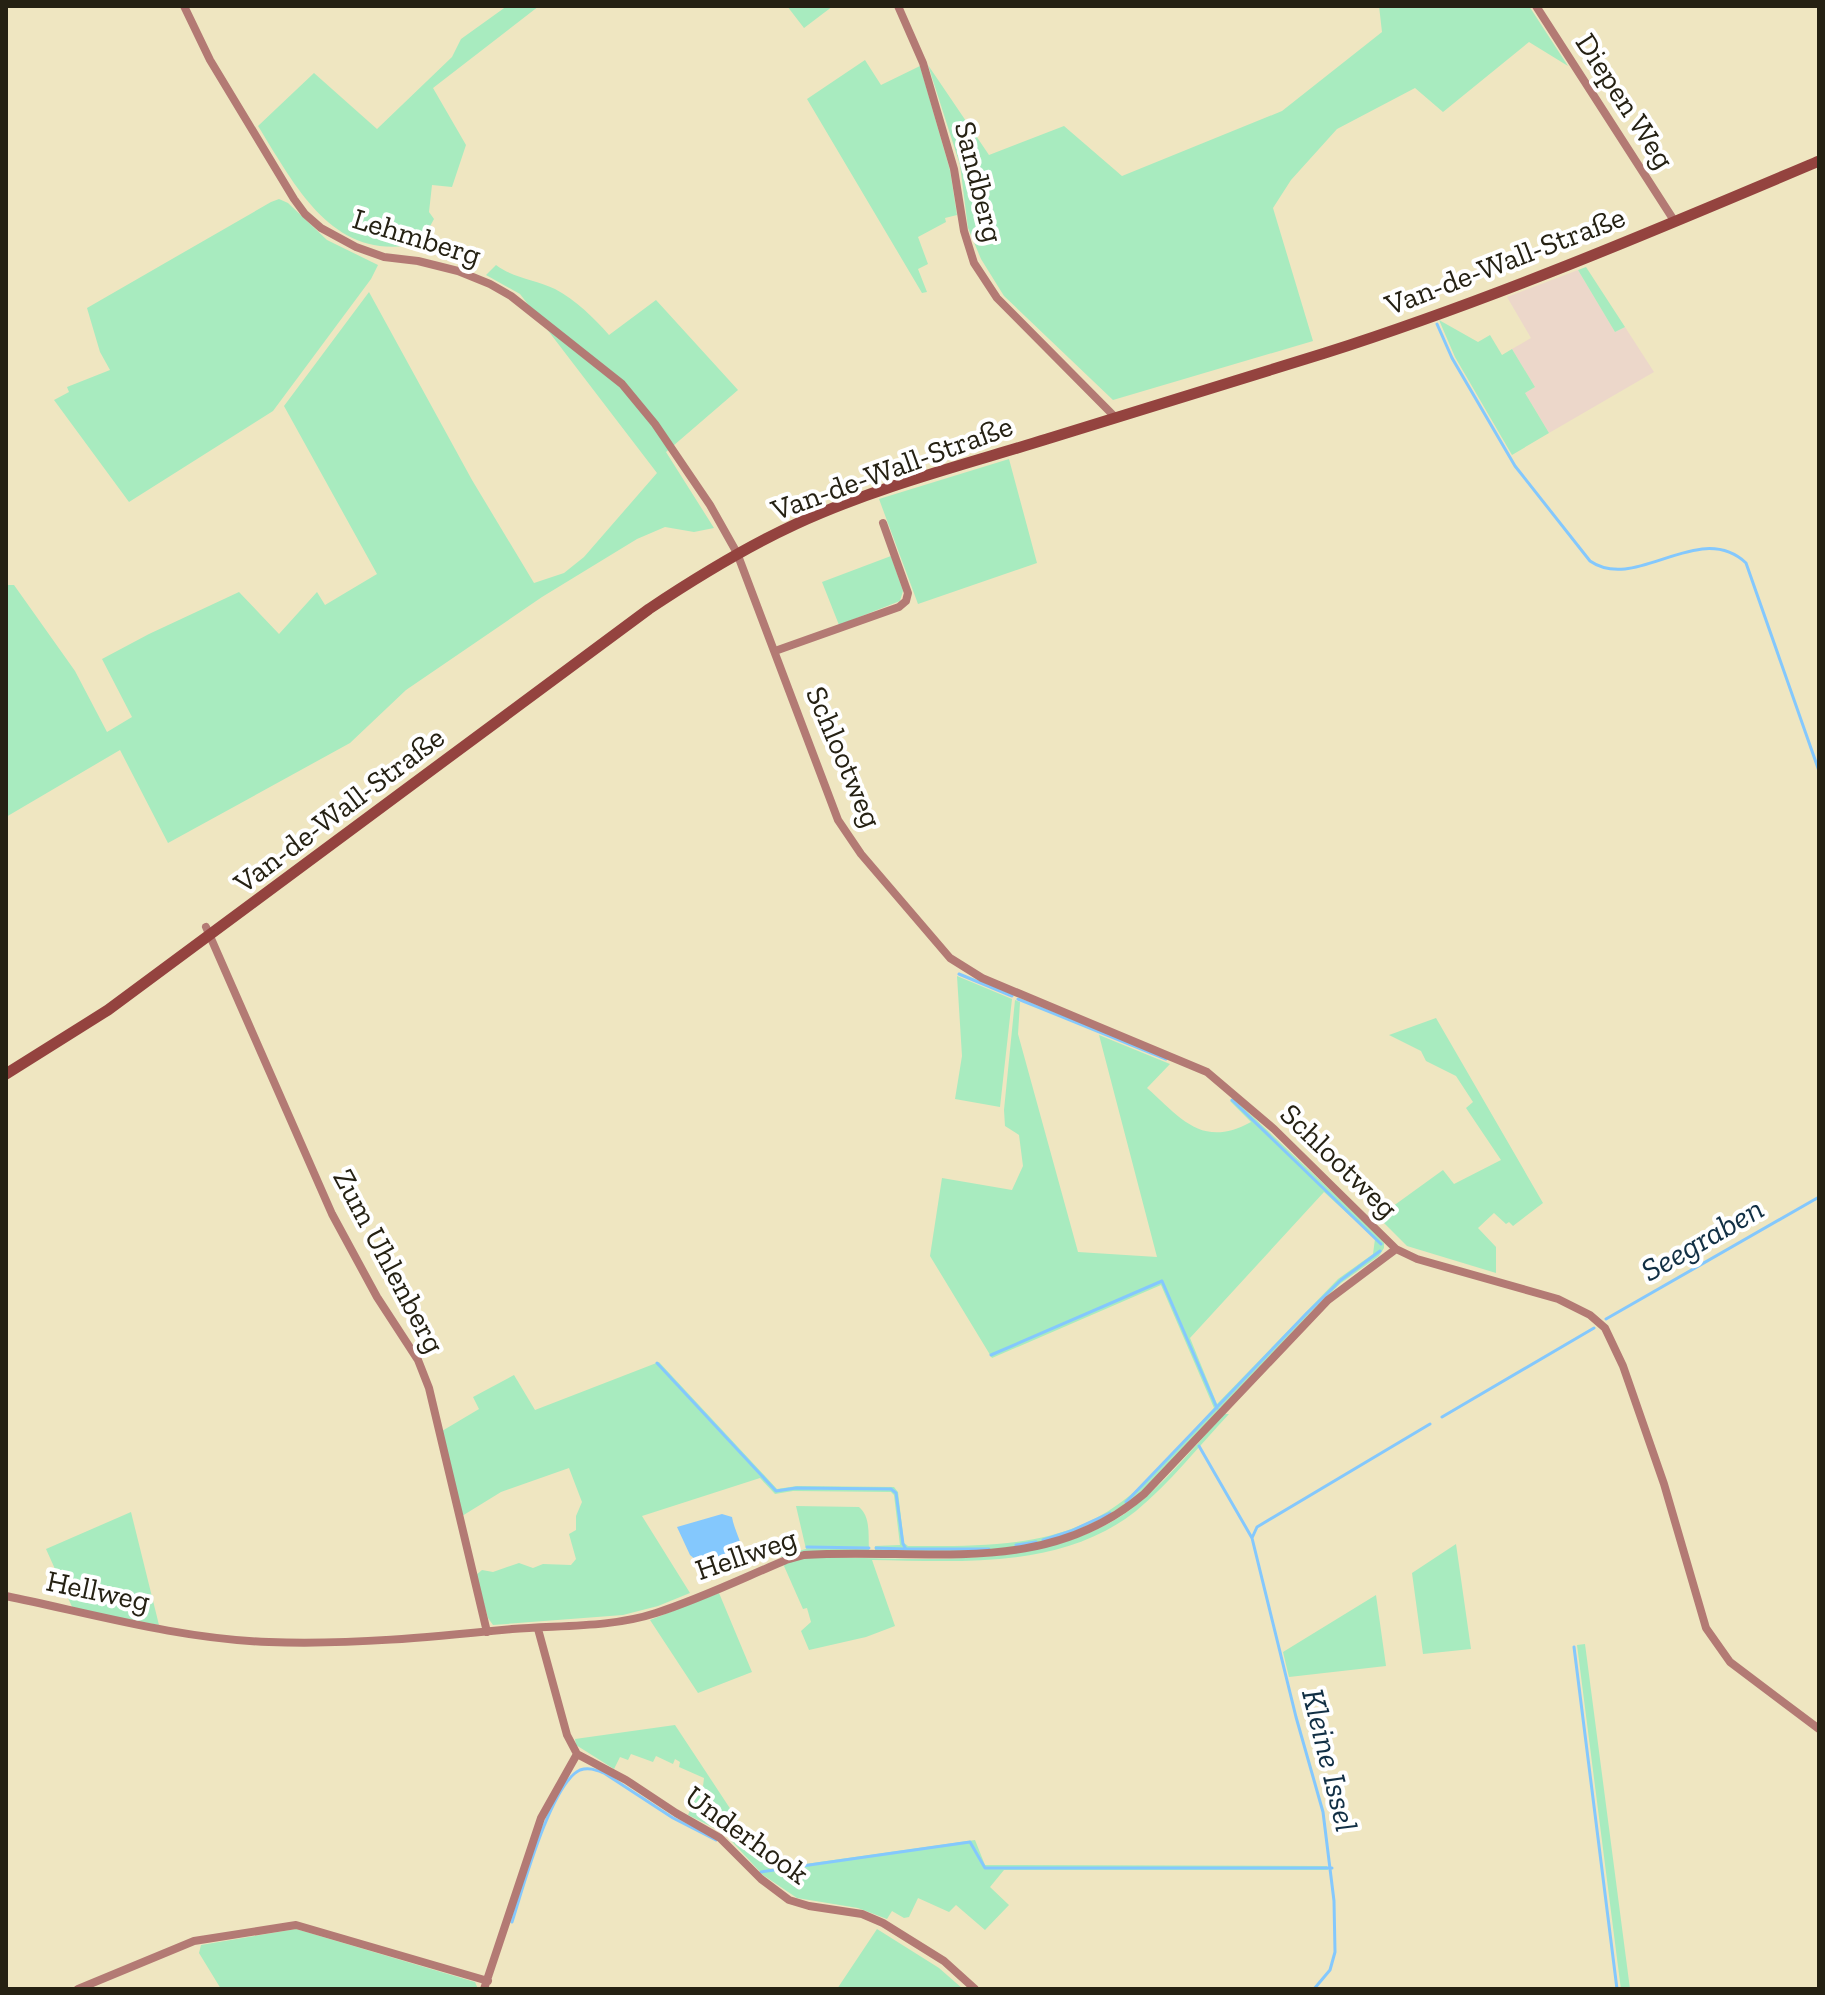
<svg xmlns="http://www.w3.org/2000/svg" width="1825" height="1995" font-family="'Zilla Slab',serif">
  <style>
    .commercial { fill: #ecd7ca }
    .green { fill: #a8ebbf; fill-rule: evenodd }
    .water { fill: #84c8fd }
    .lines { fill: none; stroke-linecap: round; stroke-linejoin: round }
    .stream { stroke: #84c8fd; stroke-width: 3 }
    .minor { stroke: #b37a74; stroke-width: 8 }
    .secondary { stroke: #94433f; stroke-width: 11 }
    .labels { text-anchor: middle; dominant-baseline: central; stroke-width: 8; stroke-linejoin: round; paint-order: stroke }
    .street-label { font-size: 30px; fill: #252113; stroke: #fff }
    .water-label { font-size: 32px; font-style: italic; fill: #112f44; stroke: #fff }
  </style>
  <rect width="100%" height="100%" fill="#efe6c1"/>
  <!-- commercial -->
  <path class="commercial" d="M1578 270 1615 332 1625 327 1654 372 1549 433 1525 393 1535 387 1512 349 1531 338 1507 297Z"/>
  <!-- green -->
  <path class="green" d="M507 6H539L433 88 466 145 452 187 432 185 429 212 434 219 421 243C334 265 296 187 258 126L314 73 377 129 452 57 461 39Z
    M787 6H833L804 28Z
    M1379 6H1529L1568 66 1529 42 1443 112 1415 88 1337 129 1291 180 1273 208 1313 341 1113 400 1004 296 981 259 968 228 960 165 928 65 989 155 1064 126 1122 176 1282 111 1382 32Z
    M865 60 881 85 920 66 950 170 957 215 945 218 946 222 918 237 928 264 918 269 927 292 922 293 807 99Z
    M279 199 288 203 327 240 378 265 371 279 273 411 129 502 54 400 69 392 67 387 110 370 100 352 87 308 271 202Z
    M496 265C515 279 535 279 555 289 576 300 594 318 609 335L656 300 738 390 666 452 714 528 694 532 665 527 637 539 542 597 406 690 350 743 168 843 120 750 6 817V585H14L75 671 107 732 132 717 102 659 149 634 239 592 279 634 317 592 325 605 377 574 284 406 369 292 472 480 534 583 564 573 584 557 657 473 520 294 486 275Z
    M1586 267 1625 327 1615 332 1578 270Z
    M1439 320 1478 342 1490 335 1502 355 1512 349 1535 387 1525 393 1549 433 1512 455 1455 357Z
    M1009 459 1037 563 918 604 879 499Z
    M891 556 903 591 900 601 839 625 822 582Z
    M957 976 1012 999 1000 1107 955 1099 962 1056Z
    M1015 1000 1020 1002 1018 1034 1078 1252 1157 1257 1099 1035 1170 1064 1147 1088C1181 1118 1202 1149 1251 1122L1230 1101 1233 1098 1378 1235 1384 1243V1248L1379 1256 1341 1283 1314 1309 1140 1493C1055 1559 977 1551 875 1551V1546L900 1545 894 1495 891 1492 793 1491 775 1494 760 1478 642 1516 690 1593 658 1606 623 1615 493 1625 488 1618 476 1575 482 1570 493 1572 519 1563 533 1568 543 1564 571 1565 576 1559 569 1534 576 1530V1516L582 1502 569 1468 501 1492 462 1516 442 1431 479 1409 473 1397 514 1375 535 1410 659 1362 777 1489 797 1486 894 1487 898 1492 904 1543 908 1546C983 1546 1061 1549 1124 1500 1158 1475 1185 1438 1214 1408L1161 1285 992 1358 930 1256 942 1178 1012 1190 1023 1166 1019 1135 1005 1126 1004 1110ZM1324 1192 1375 1239 1373 1254 1338 1279 1217 1404 1190 1338Z
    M1436 1018 1543 1203 1513 1226 1509 1222 1506 1224 1494 1213 1478 1228 1496 1247V1273L1407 1246 1378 1217 1443 1170 1454 1184 1501 1160 1466 1108 1473 1102 1456 1076 1426 1061 1421 1051 1389 1035Z
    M1225 1414H1229C1199 1446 1170 1483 1136 1511 1061 1570 960 1561 872 1560L895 1626 866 1637 809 1650 801 1631 811 1622 807 1608 803 1609 784 1566 786 1562 808 1557C912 1557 1041 1574 1130 1510 1165 1484 1194 1446 1225 1414Z
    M796 1506 859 1507C871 1517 868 1535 869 1550L782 1558 780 1556 806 1549Z
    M131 1512 159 1625 73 1609 46 1549Z
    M1456 1544 1471 1649 1423 1654 1412 1573Z
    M719 1593 752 1672 698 1693 650 1620Z
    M1376 1595 1386 1666 1289 1677 1283 1652Z
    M1585 1644 1630 1989H1621L1620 1982 1577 1645Z
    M675 1725 770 1869 975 1840 985 1865 1327 1866 1328 1870H1004L990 1887 1009 1905 985 1930 956 1905 949 1912 918 1898 909 1917 904 1918 892 1911 887 1919 858 1908 797 1898 763 1875 724 1833 688 1815 697 1794 702 1795 704 1778 679 1767 680 1762 675 1759 673 1764 656 1756 653 1762 631 1754 628 1760 620 1757 614 1769 576 1745 575 1739Z
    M296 1929 475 1982 478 1989H221L199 1953 201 1945Z
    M877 1929 939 1968 963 1989H837Z"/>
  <!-- water -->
  <path class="water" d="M722 1514 732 1517C734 1530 743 1543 742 1555H724L707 1566 710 1575 703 1578 697 1561 690 1555 677 1527Z"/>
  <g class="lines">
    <!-- stream -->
    <path class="stream" d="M1437 324 1452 358 1515 466 1590 561C1636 593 1699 519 1746 563L1819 771
      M959 974 1012 996
      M1018 999 1166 1059
      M1232 1100 1381 1244
      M1606 1319 1819 1197
      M991 1355 1162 1281 1217 1408
      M657 1363 776 1491 796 1488 891 1489 896 1493 903 1544 906 1549H989
      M1442 1417 1594 1328
      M1199 1446 1252 1538 1296 1717 1323 1812 1334 1901 1335 1952 1330 1970 1314 1989
      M1126 1502 1307 1313 1341 1280 1380 1251
      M1252 1538 1257 1527 1430 1424
      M1043 1540 1071 1531 1110 1513
      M1016 1545 1036 1542
      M807 1547 869 1548
      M876 1548 904 1549
      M1574 1647 1617 1989
      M761 1872 970 1842 985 1868H1332
      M512 1922C522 1891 551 1783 580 1770 589 1767 596 1770 604 1773L673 1818 716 1840"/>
    <!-- minor -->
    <path class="minor" d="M184 6 210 60 294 199 305 214 321 228 356 247 384 257 418 261 458 271 490 284 511 296 622 384 655 424 710 505 737 553 838 820 861 854 950 958 982 978 1207 1072 1274 1129 1396 1249 1417 1259 1558 1299 1590 1315 1605 1328 1623 1366 1664 1484 1706 1628 1730 1662 1819 1729
      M898 6 923 63 954 169 964 231 974 263 997 298 1116 418
      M1536 6 1675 222
      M775 651 899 607 906 601 908 593 883 523
      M206 927 332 1214 377 1297 418 1360 429 1388 487 1632
      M6 1596C93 1614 180 1639 269 1642 350 1645 432 1637 512 1629 560 1625 610 1628 656 1613 700 1599 743 1578 786 1560L804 1555C923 1547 1044 1579 1144 1494L1328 1300 1396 1249
      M538 1629 567 1735 577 1754 626 1780 676 1813 720 1838 761 1879 789 1900 809 1906 862 1914 883 1923 944 1961 975 1989
      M78 1989 194 1941 296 1925 488 1981
      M484 1989 541 1818 577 1754"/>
    <!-- secondary -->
    <path class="secondary" d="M6 1074 108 1010 649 609C697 577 744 548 796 524 876 487 963 465 1047 439 1140 410 1233 382 1325 353 1494 299 1656 230 1819 161"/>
  </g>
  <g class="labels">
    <!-- street labels -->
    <g class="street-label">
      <text transform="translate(1625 101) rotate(57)">Diepen Weg</text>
      <text transform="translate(979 182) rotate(76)">Sandberg</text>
      <text transform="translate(417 237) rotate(17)">Lehmberg</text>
      <text transform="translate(1505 261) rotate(-21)">Van-de-Wall-Straße</text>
      <text transform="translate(892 468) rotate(-20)">Van-de-Wall-Straße</text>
      <text transform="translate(844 757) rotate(67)">Schlootweg</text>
      <text transform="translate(339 810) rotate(-37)">Van-de-Wall-Straße</text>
      <text transform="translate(1339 1161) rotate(44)">Schlootweg</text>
      <text transform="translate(389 1261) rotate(62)">Zum Uhlenberg</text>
      <text transform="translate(746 1554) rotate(-19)">Hellweg</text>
      <text transform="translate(98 1591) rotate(12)">Hellweg</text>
      <text transform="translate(747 1835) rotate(36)">Underhook</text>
    </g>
    <!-- water labels -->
    <g class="water-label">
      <text transform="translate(1702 1239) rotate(-30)">Seegraben</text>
      <text transform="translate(1330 1760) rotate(76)">Kleine Issel</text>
    </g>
  </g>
  <!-- border -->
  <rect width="1825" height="1995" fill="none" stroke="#252113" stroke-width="16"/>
</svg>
